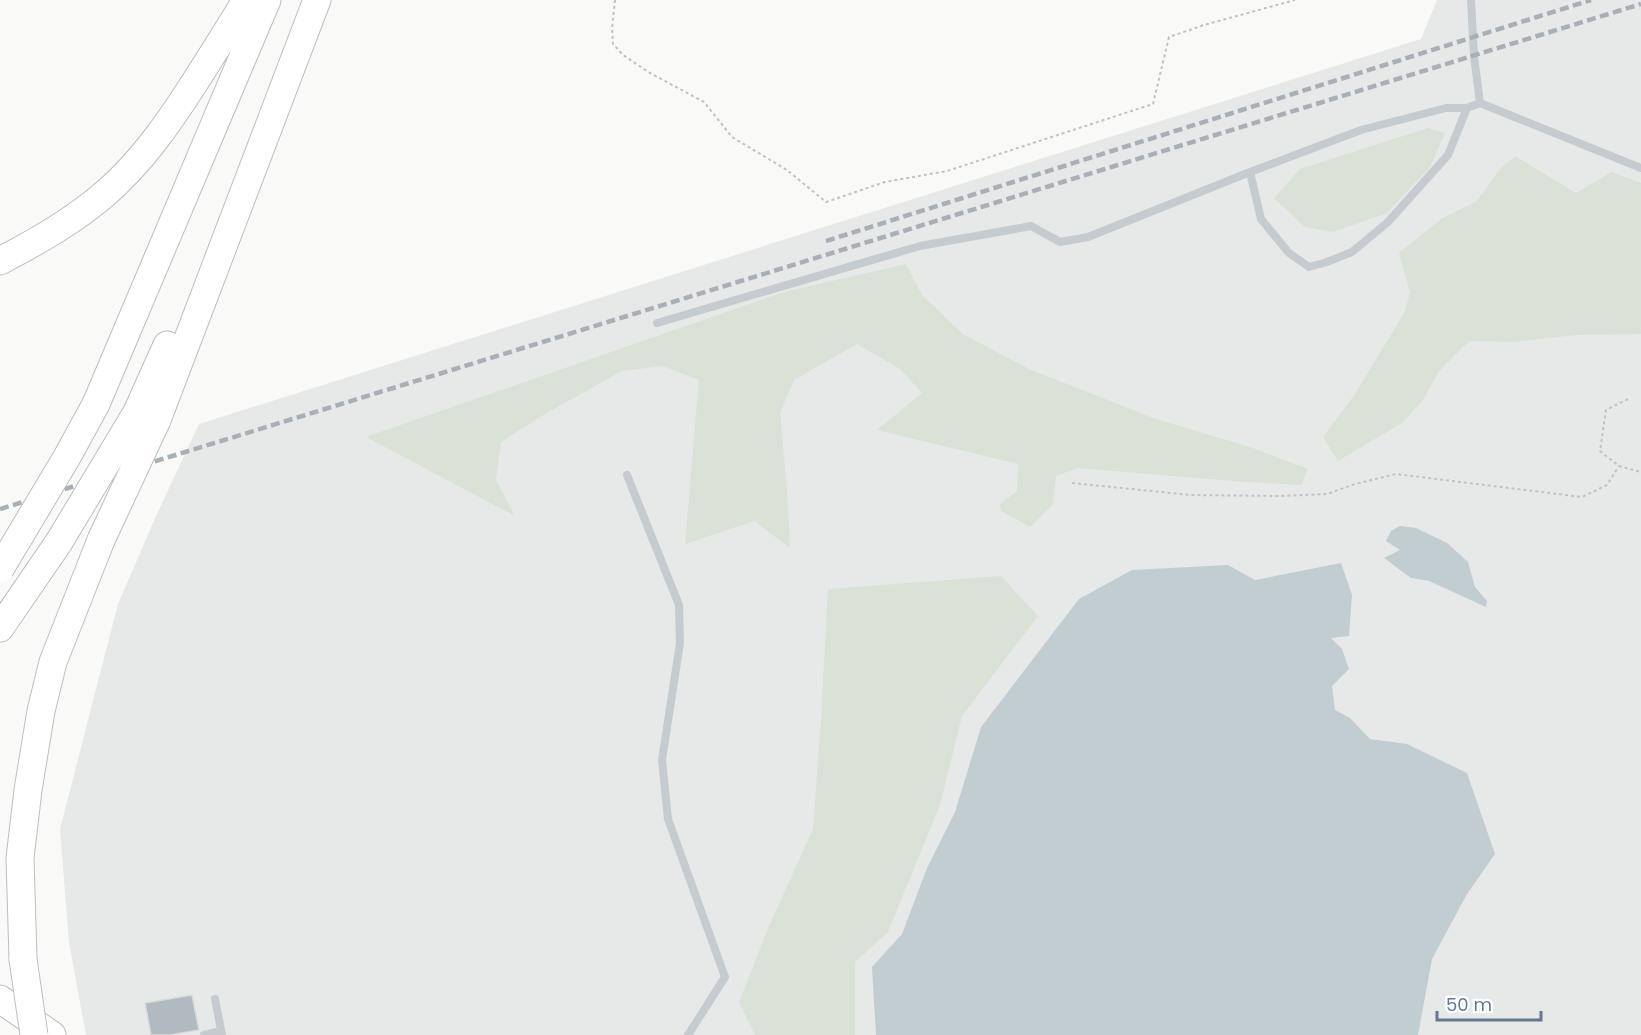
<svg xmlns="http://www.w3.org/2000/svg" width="1641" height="1035" font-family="Poppins,sans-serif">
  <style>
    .built { fill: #e7e8e8 }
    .green { fill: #dae2d7 }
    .water { fill: #c2cdd2 }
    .building { fill: #b1b9c1; stroke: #dbdbd9; stroke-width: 1.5 }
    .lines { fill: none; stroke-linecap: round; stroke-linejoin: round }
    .motorway-casing { stroke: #bbbfc2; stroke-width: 29 }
    .path { stroke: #c0c3c5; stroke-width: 2; stroke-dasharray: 3 3; stroke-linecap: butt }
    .service { stroke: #c6cbcf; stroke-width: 8 }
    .motorway { stroke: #fff; stroke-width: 27 }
    .rail { stroke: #a8afb5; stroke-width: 4.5; stroke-dasharray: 9 4.5; stroke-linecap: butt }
    .motorway-bridge-casing { stroke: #bbbfc2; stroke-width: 29; stroke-linecap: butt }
    .motorway-bridge { stroke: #fff; stroke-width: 27 }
  </style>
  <rect width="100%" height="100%" fill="#f9f9f7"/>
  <!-- built -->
  <path class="built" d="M1437 0H1641V1035H86L69 943 60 829 118 604 156 516 199 424 1421 39Z"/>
  <!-- green -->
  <path class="green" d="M1428 128 1445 133 1430 167 1387 213 1333 232 1305 227 1274 198 1300 169Z
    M1515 156 1576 193 1612 172 1641 183V334L1577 335 1513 342 1469 341 1439 371 1423 400 1402 423 1338 461 1323 437 1355 394 1404 313 1410 293 1399 253 1441 219 1477 201 1499 170Z
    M906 264 922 295 963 334 1029 369 1153 418 1253 448 1308 469 1301 485 1246 482 1078 468 1056 476 1053 504 1030 527 1001 511 1000 504 1017 491 1018 464 877 430 922 393 900 369 857 344 794 380 780 413 787 489 790 548 754 521 685 544 699 380 663 366 622 371 545 414 501 442 496 480 515 516 366 437 784 292Z
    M1001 576 1038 616 962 716 940 805 888 932 855 962V1035H755L739 1002 769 926 813 829 821 720 828 589Z"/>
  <!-- water -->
  <path class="water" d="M1400 526 1416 528 1447 543 1468 562 1475 587 1487 601 1486 607 1429 581 1411 578 1384 558 1400 550 1386 541 1391 531Z
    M1341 563 1352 595 1349 636 1331 638 1342 649 1349 669 1332 686 1335 710 1350 718 1370 739 1407 744 1467 773 1495 854 1467 894 1432 959 1418 1035H876L872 967 902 934 927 868 955 812 981 727 1079 599 1132 570 1228 565 1255 580Z"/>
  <!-- building -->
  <path class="building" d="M192 995 199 1030 170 1035H151L145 1003Z"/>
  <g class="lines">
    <defs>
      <path id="motorway" d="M0 261C38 241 75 220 107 192 142 161 168 124 193 85 211 57 229 29 246 0
        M96 404 267 0
        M137 412 167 345
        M157 420 317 0
        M0 628 59 542
        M23 959 20 858 28 790 41 711 53 662 101 540
        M0 999 52 1035"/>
    </defs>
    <!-- motorway casing -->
    <use href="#motorway" class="motorway-casing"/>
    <!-- path -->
    <path class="path" d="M615 0 612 28 613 44 623 55 650 73 704 102 732 137 787 170 826 202 885 182 947 171 1153 104 1169 37 1204 25 1295 0
      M1628 399 1606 410 1600 451 1619 466 1641 472
      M1072 483 1191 495 1279 496 1327 494 1355 484 1396 474 1582 497 1607 485 1619 466"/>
    <!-- service -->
    <path class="service" d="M1471 0 1474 56 1480 103
      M1250 172 1261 219 1289 253 1309 267 1327 262 1352 252 1388 222 1448 155 1467 108
      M657 323 920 246 1031 226 1060 242 1088 237 1250 172 1361 130 1446 108H1467L1480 103 1641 168
      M627 475 679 605 680 643 662 760 668 819 725 977 688 1035
      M215 999 222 1035
      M204 1035 221 1031"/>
    <!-- motorway -->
    <use href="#motorway" class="motorway"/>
    <!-- rail -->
    <path class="rail" d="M826 241 1591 0
      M0 509 1641 4"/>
    <defs>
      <path id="motorway-bridge" d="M101 540 157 420
        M59 542 137 412
        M0 569 67 457 96 404
        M23 959 34 1035"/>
    </defs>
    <!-- motorway-bridge casing -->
    <use href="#motorway-bridge" class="motorway-bridge-casing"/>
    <!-- motorway-bridge -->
    <use href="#motorway-bridge" class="motorway-bridge"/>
  </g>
  <!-- scale -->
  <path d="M1437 1011v9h104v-9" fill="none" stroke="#65788b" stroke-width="3"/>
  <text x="1446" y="1011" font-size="18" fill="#65788b" stroke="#ffffff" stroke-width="4.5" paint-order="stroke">50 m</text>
</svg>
